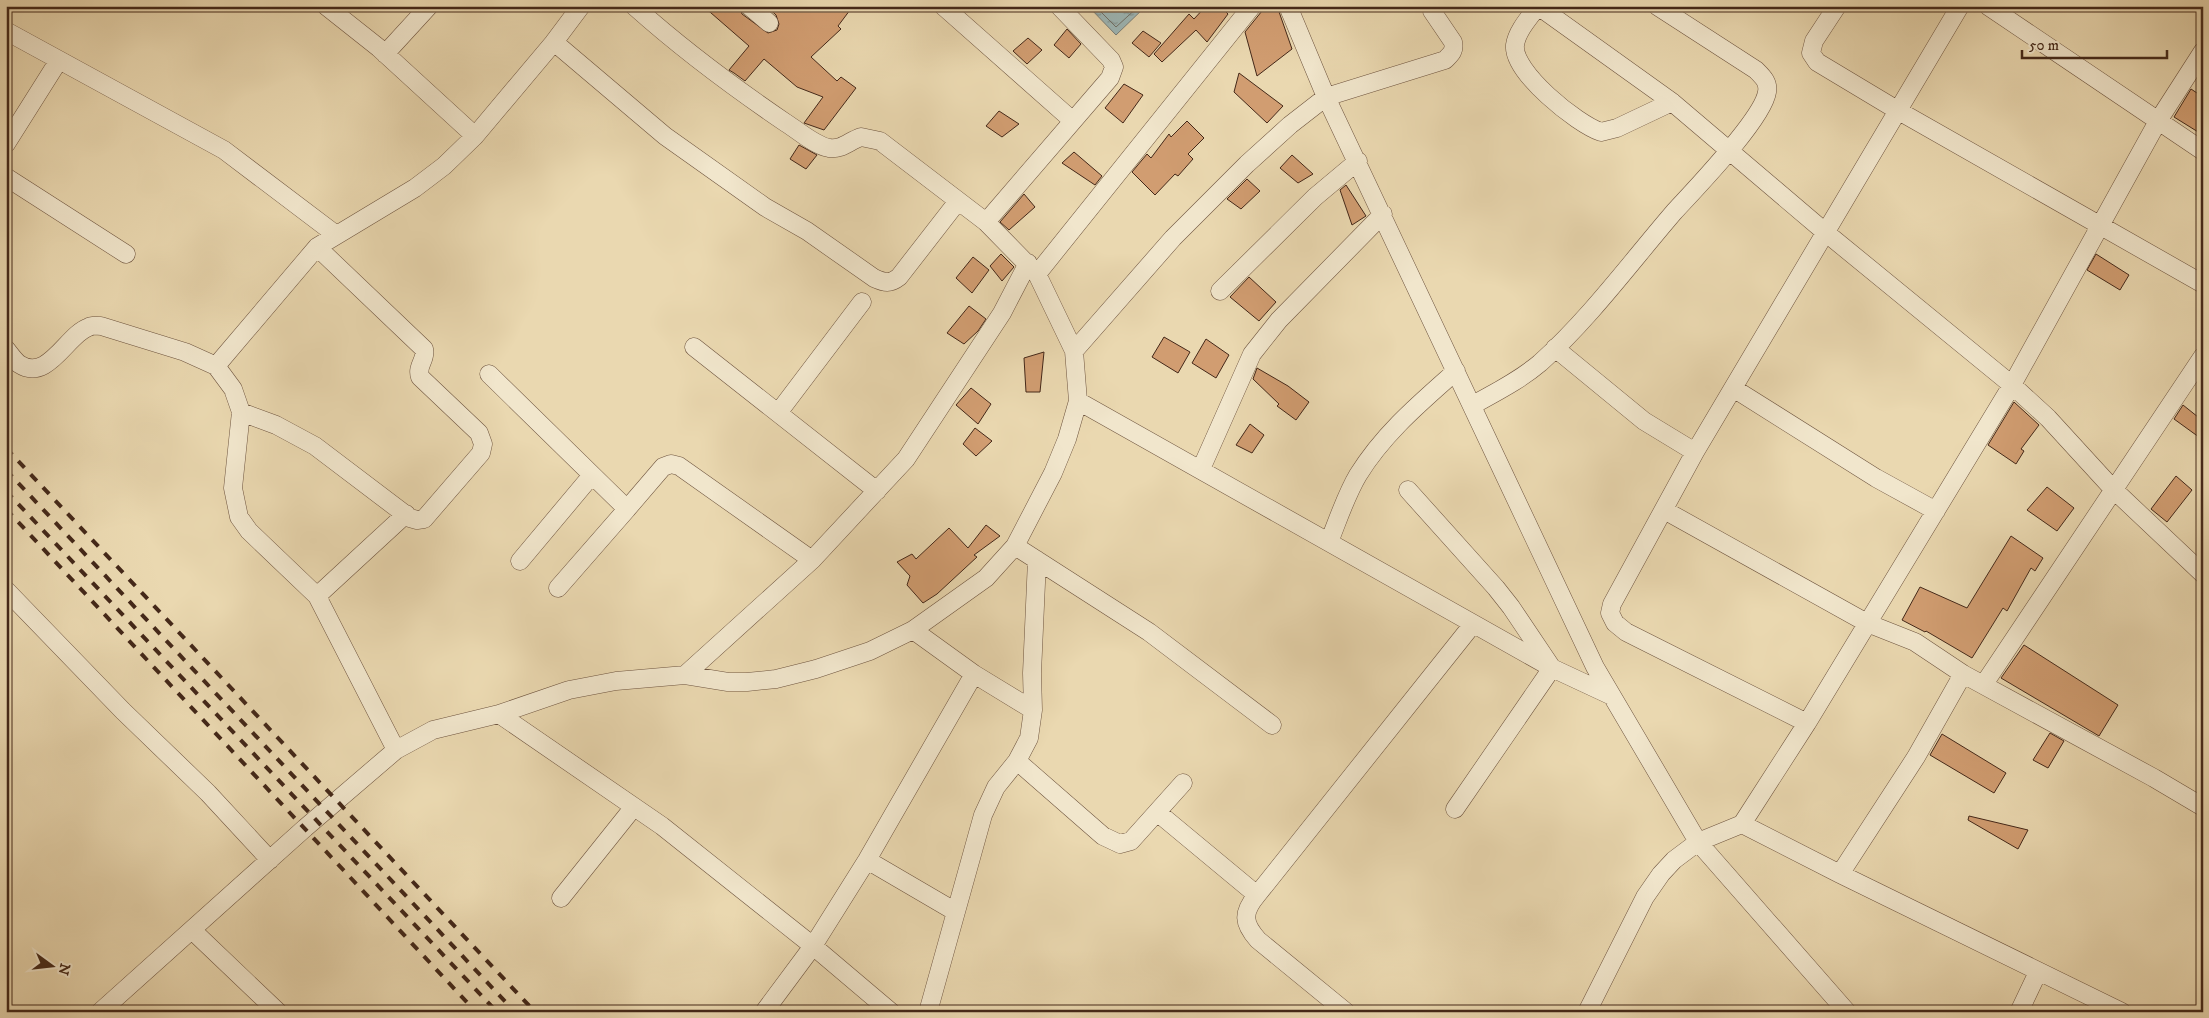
<svg xmlns="http://www.w3.org/2000/svg" width="2209" height="1018" font-family="'IM FELL DW Pica',serif">
  <style>
    .water { fill: url(#water-ripples); stroke: #797e78 }
    .lines { fill: none; stroke-linecap: round; stroke-linejoin: round }
    .shore { stroke: #707068; stroke-width: 1 }
    .building { fill: #d19d71; stroke: #442819 }
    .minor-casing { stroke: #6e543f; stroke-width: 19 }
    .minor { stroke: #f1e6cc; stroke-width: 18 }
    .rail { stroke: #442819; stroke-width: 4; stroke-dasharray: 9 9; stroke-linecap: butt }
  </style>
  <defs>
    <pattern id="water-ripples" width="26" height="14" patternUnits="userSpaceOnUse" patternTransform="scale(1.25)"><rect width="26" height="14" fill="#9db7b7"/><path d="M2 4q2-2 4 0t4 0M15 11q2-2 4 0t4 0" fill="none" stroke="#829594"/></pattern>
  </defs>
  <rect width="100%" height="100%" fill="#ead8b0"/>
  <filter id="stains"><feTurbulence type="fractalNoise" baseFrequency=".004" numOctaves="4"/><feColorMatrix values="0 0 0 0 .2 0 0 0 0 .09 0 0 0 0 .02 0 0 0 .5 -.17"/></filter>
  <radialGradient id="worn" r=".72"><stop offset=".6" stop-color="#630" stop-opacity="0"/><stop offset="1" stop-color="#630" stop-opacity=".3"/></radialGradient>
  <!-- water -->
  <path class="water" d="M1088 6H1146L1116 35Z"/>
  <g class="lines">
    <!-- shore -->
    <path class="shore" d="M1095 6 1116 27 1139 6"/>
  </g>
  <!-- building -->
  <path class="building" d="M703 6H739L742 14 768 33 777 30 779 24 776 15 766 6H853L838 26 841 29 811 57 837 81 841 77 856 88 824 130 804 123 823 97 797 87 764 59 745 81 734 73 729 70 749 46Z
    M1206 6H1220L1228 14 1207 42 1196 30 1162 62 1154 54 1189 14 1194 19Z
    M1266 6H1277L1292 49 1257 76 1245 32Z
    M1067 29 1081 44 1069 58 1054 45Z
    M1143 31 1161 43 1149 57 1132 43Z
    M1028 38 1042 50 1027 64 1013 51Z
    M1239 73 1283 106 1267 123 1234 92Z
    M1124 84 1143 95 1123 123 1105 108Z
    M2191 89 2203 97V135L2174 117Z
    M999 111 1019 124 1002 137 986 126Z
    M1187 121 1204 138 1188 154 1193 159 1178 176 1175 174 1155 195 1132 172 1147 154 1151 158 1169 134 1171 137Z
    M799 145 817 155 806 169 790 159Z
    M1074 152 1102 176 1095 185 1062 163Z
    M1292 155 1313 174 1298 183 1280 168Z
    M1247 179 1260 191 1241 209 1227 199Z
    M1346 185 1366 216 1352 225 1340 190Z
    M1024 194 1035 207 1009 230 1000 222Z
    M1001 254 1014 267 1002 281 990 266Z
    M2096 254 2129 275 2120 290 2087 270Z
    M973 257 989 270 972 293 956 278Z
    M1249 277 1276 302 1259 321 1230 297Z
    M969 306 986 319 978 331 964 344 947 333Z
    M1164 337 1190 352 1178 373 1152 357Z
    M1206 339 1229 355 1216 378 1192 363Z
    M1044 352 1040 392H1026L1024 358Z
    M1257 368 1288 386 1309 402 1296 420 1277 406 1279 404 1253 379Z
    M971 388 991 404 978 424 956 405Z
    M2014 402 2039 425 2021 449 2024 451 2016 464 1988 445Z
    M2183 405 2203 421V440L2174 419Z
    M1250 424 1264 435 1252 453 1236 445Z
    M975 428 992 441 976 456 963 444Z
    M2176 476 2192 490 2167 522 2151 509Z
    M2047 487 2074 508 2057 531 2027 510Z
    M986 525 1000 536 974 555 977 557 937 594 923 603 907 585 910 576 897 562 912 554 916 559 949 528 968 548Z
    M2011 536 2043 558 2035 571 2031 568 2007 611 2003 608 1972 658 1926 631 1925 632 1902 620 1920 587 1967 608Z
    M2024 645 2118 705 2099 736 2001 678Z
    M2050 733 2064 741 2048 768 2033 760Z
    M1942 734 2006 773 1994 793 1930 755Z
    M1969 816 2028 830 2018 849 1968 820Z"/>
  <g class="lines">
    <defs>
      <path id="minor" d="M326 6 379 48 475 136
        M634 6C682 49 733 87 786 123 799 131 814 145 829 148 842 150 849 141 861 137L880 141 986 222 1035 272
        M749 6 769 23
        M943 6 1073 121
        M1288 6 1326 97 1595 667 1698 842 1847 1012
        M1538 6 1672 102 1825 232 2012 385 2048 418 2113 489 2203 574
        M1538 6C1529 18 1517 31 1515 45 1512 72 1577 124 1601 132L1617 128 1672 102
        M1837 6 1814 41 1811 53 1817 62 1897 110 2203 284
        M1988 6 2203 151
        M6 31 224 150 335 234
        M554 42 665 136 765 207 807 231 874 278C885 283 890 284 899 277L958 201
        M385 54 429 6
        M6 144 59 60
        M6 177 126 254
        M986 222 1110 78 1114 67 1111 60 1059 6
        M1220 291 1315 197 1358 161
        M694 347 877 491
        M1555 348 1644 421 1695 452
        M6 349C10 354 14 360 19 364 48 383 67 334 89 327 92 325 97 326 101 326L185 352 216 366 233 389 241 412 233 488 239 517 249 531 317 596 396 750
        M1074 351 1173 238 1247 164 1290 125 1326 97 1445 60C1451 54 1455 51 1453 42L1432 11V6
        M216 366 317 247 415 188 444 166 475 136 554 42 581 6
        M489 374 627 509 663 467 671 464 679 466 812 560
        M1733 388 1876 478 1936 511
        M1078 401 1552 668 1612 696
        M1473 405C1496 392 1520 380 1540 363 1590 318 1631 262 1674 212 1695 189 1763 119 1767 92 1769 82 1762 76 1756 70L1657 6
        M241 412 276 425 315 446 410 518 417 520 424 519 481 453 483 444 479 433 420 377C416 366 427 359 424 349L317 247
        M778 413 862 302
        M1201 469 1252 354 1279 320 1383 214
        M1408 490 1496 588 1511 607 1552 668 1455 809
        M1664 510 1867 623 1915 642 1963 674 2154 778 2203 807
        M1329 542C1338 520 1346 495 1358 475 1384 433 1420 403 1456 371
        M1015 546 1149 632 1272 725
        M520 561 592 475
        M558 588 627 509
        M6 590 123 711 208 793 270 860
        M317 596 406 514
        M913 630 974 674 1033 710
        M685 675 812 560 906 459 1002 313 1028 263
        M1984 684 2203 356
        M499 714 662 826 813 946 891 1012
        M1807 723 1626 632 1615 623 1610 613 1612 604 1695 452 1960 6
        M1017 761 1103 836 1120 844 1131 841 1183 783
        M1157 812 1257 895
        M1742 824 1840 874 2122 1012
        M867 860 956 912
        M1840 874 1916 757 1963 674
        M561 898 633 808
        M192 930 278 1012
        M100 1012 305 828 396 750 433 730 499 714 569 690 616 681 685 675 728 682H747L776 679 816 669 870 651 913 630 986 578 1015 546 1053 473 1067 439 1078 401 1074 351 1037 274 1252 6
        M764 1012 813 946 867 860 974 674
        M928 1012 983 815 996 787 1017 761 1029 738 1033 710 1032 673 1037 560
        M1346 1012 1258 940C1243 923 1242 913 1257 895L1473 624
        M1587 1012 1645 897 1661 874 1674 860 1698 842 1742 824 1807 723 2012 385 2158 121 2203 51
        M2019 1012 2038 972"/>
    </defs>
    <!-- minor casing -->
    <use href="#minor" class="minor-casing"/>
    <!-- minor -->
    <use href="#minor" class="minor"/>
    <!-- rail -->
    <path class="rail" d="M6 448 535 1012
      M6 470 515 1012
      M6 491 497 1012
      M6 509 476 1012"/>
  </g>
  <!-- margin -->
  <rect width="2209" height="1018" fill="none" stroke="#ead8b0" stroke-width="25"/>
  <rect x="8" y="8" width="2194" height="1003" fill="none" stroke="#442819" stroke-width="2.5"/>
  <rect x="12" y="12" width="2184" height="993" fill="none" stroke="#442819"/>
  <!-- north arrow -->
  <g transform="translate(52 966) rotate(105)" stroke="#f1e6cc" stroke-width="4" paint-order="stroke">
  <path d="M0-4L9 19L0 12L-9 19Z" fill="#442819"/>
  <text y="-8" font-size="14" font-weight="bold" text-anchor="middle" fill="#442819">N</text>
  </g>
  <!-- scale -->
  <path d="M2022 50v8h145v-8" fill="none" stroke="#442819" stroke-width="2.5"/>
  <text x="2029" y="50" font-size="15" fill="#442819" stroke="#f1e6cc" stroke-width="4" paint-order="stroke">50 m</text>
  <rect width="100%" height="100%" filter="url(#stains)"/>
  <rect width="100%" height="100%" fill="url(#worn)"/>
</svg>
